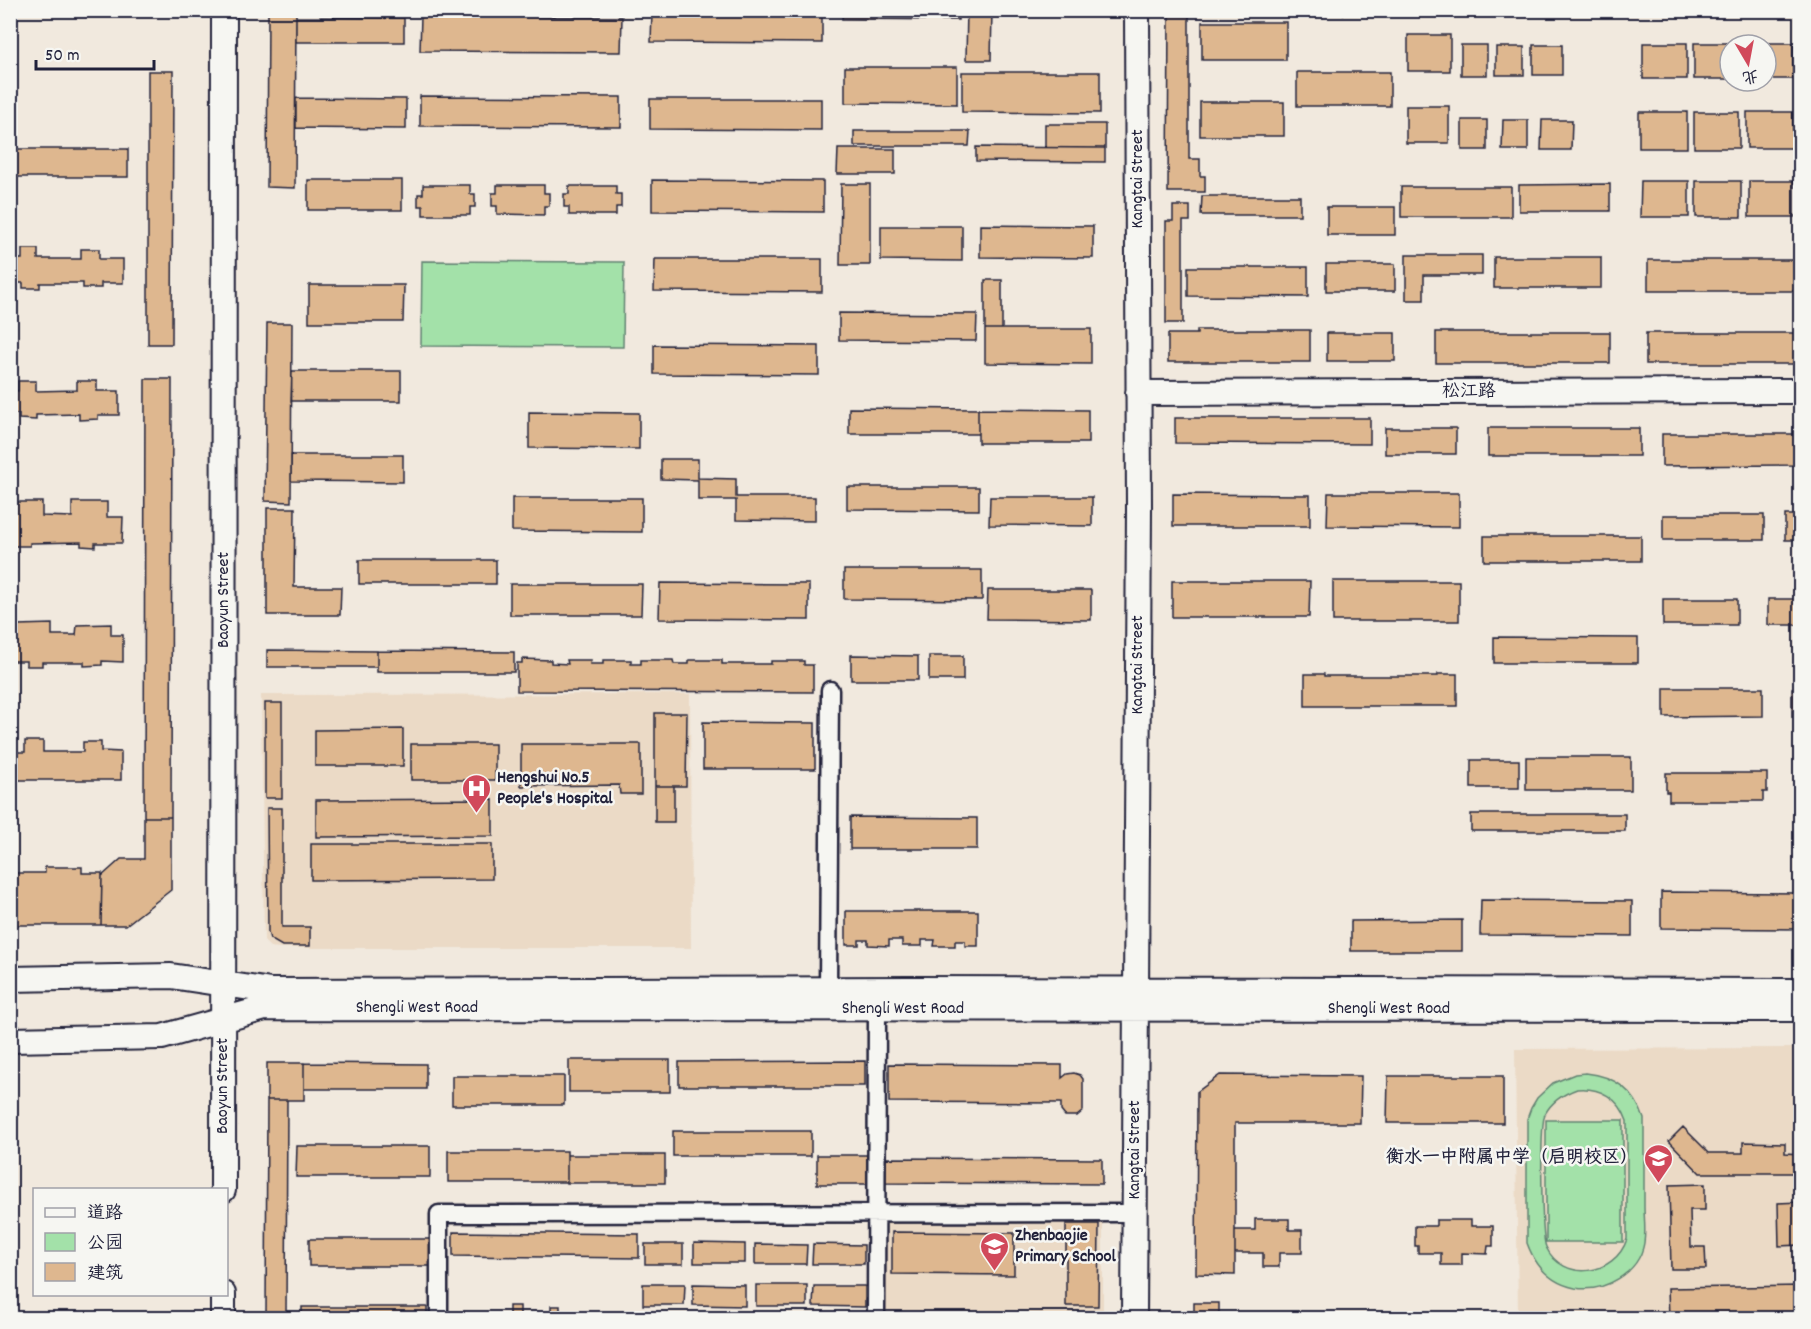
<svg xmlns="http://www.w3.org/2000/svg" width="1811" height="1329" font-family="Dekko,'LXGW WenKai TC',sans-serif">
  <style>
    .built { fill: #ebdac6 }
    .green { fill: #a3e1a9; stroke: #628272; stroke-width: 1.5; fill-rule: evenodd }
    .building { fill: #deb78f; stroke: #22223b; stroke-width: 1.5 }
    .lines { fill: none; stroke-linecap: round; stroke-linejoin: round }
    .street-casing { stroke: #22223b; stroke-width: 21 }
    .secondary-casing { stroke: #22223b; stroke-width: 28 }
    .street { stroke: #f6f6f2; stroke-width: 16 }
    .secondary { stroke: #f6f6f2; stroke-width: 24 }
    .labels { text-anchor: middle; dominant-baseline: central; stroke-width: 5; stroke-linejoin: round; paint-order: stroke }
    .street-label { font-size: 18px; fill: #22223b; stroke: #f6f6f2 }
    .poi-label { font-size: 18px; font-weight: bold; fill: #22223b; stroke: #f6f6f2; text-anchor: start }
  </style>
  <rect width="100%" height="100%" fill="#f1e9de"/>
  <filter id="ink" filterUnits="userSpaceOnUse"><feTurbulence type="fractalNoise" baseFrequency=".0167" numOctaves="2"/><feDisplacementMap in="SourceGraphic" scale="12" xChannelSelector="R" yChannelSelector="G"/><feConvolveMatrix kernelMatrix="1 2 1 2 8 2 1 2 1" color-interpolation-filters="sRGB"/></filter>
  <g filter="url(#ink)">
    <!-- built -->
    <path class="built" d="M690 694 691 948H280L270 947 264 941 261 695Z
      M1800 1048V1318H1518L1515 1049Z
      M885 1222 1103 1223V1318H885Z"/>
    <!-- green -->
    <path class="green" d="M422 261 624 262 623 347 421 346Z
      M1586 1073C1616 1076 1635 1091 1644 1119 1644 1148 1644 1177 1644 1206 1644 1218 1646 1231 1644 1243 1639 1273 1604 1293 1575 1288 1550 1283 1535 1265 1527 1243V1119L1531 1108 1537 1098 1553 1083 1575 1074ZM1577 1089C1600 1087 1619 1098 1627 1121V1239C1615 1276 1563 1283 1546 1247 1541 1236 1540 1124 1545 1114 1552 1101 1563 1094 1577 1089Z
      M1546 1120H1623V1242H1546Z"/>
    <!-- building -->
    <path class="building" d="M268 10H296L295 188 267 187Z
      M843 10H958V20L842 19Z
      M967 10H992L991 60H966Z
      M1169 10H1189V159H1200V176H1205V192H1168Z
      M1300 10H1393V14H1300Z
      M652 12 822 13V43L651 42Z
      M421 16 622 17 621 52 420 51Z
      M296 17 404 18V42H296Z
      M1202 22H1286V60H1202Z
      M1408 35H1450V71H1408Z
      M1643 43H1687V79H1643Z
      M1694 43H1739V45H1730V79H1694Z
      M1747 43H1793V79H1766V45H1747Z
      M1461 45H1487V75H1461Z
      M1533 45H1562V75H1533Z
      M1496 47H1524V75H1496Z
      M845 67H957V104L845 103Z
      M148 71H173L172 344H148Z
      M962 72H1100V113L962 112Z
      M1297 72H1390V106H1297Z
      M420 96 621 97V127L420 126Z
      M296 98 406 99V129L296 128Z
      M650 99H821V130L650 129Z
      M1200 102H1284V136H1200Z
      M1406 106H1449V143H1406Z
      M1639 112H1687V148H1639Z
      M1694 112H1739V148H1694Z
      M1747 112H1793V148H1747Z
      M1462 120H1487V150H1462Z
      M1503 120H1528V150H1502Z
      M1542 120H1572L1571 150H1541Z
      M1045 124H1105V148H1045Z
      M854 131H970L969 146H854Z
      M976 147 1105 148V162L976 161Z
      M10 149H128V177H10Z
      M838 149H895V174H837Z
      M308 180H402V210H308Z
      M652 180 823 181V212L652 211Z
      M1641 181H1689V217H1640Z
      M1696 181H1741V217H1696Z
      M1749 181H1794V217H1749Z
      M841 184H870V265H840Z
      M1610 184V211H1519V185Z
      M423 185H470V194H475V207H470V215H423V206H418V194H423Z
      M497 185H544V193H549V206H544V215L497 214V206H492V193H497Z
      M569 186H616V194H621V207H616V215H569V207H564V194H569Z
      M1401 187H1511V217H1401Z
      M1202 196H1300V215H1201Z
      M1173 206H1190V221H1183V323H1166V221H1173Z
      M1327 207H1395V235H1327Z
      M980 225 1093 226V258L980 257Z
      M881 226H962V261L881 260Z
      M22 249H38V259H81V249H99V259H123V283H101V288H83V283H40V288H23V283H10V259H22Z
      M1406 255H1482V275H1424V300H1406Z
      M1494 257H1601V288H1494Z
      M655 259H822V292L654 291Z
      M1648 260H1800V291H1648Z
      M1326 264H1395V291H1326Z
      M1188 267H1308V297L1188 296Z
      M985 280H1002V329H985Z
      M309 285H404L403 322H309Z
      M839 313 977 314 976 341 839 340Z
      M267 323H292L291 502 265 501Z
      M985 329H1091V364L985 363Z
      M1197 330H1310V362H1168V334H1197Z
      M1436 332H1610V363H1436Z
      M1327 333H1395V361H1327Z
      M1646 333H1800V364H1646Z
      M654 345 819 346V375L654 374Z
      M292 371H401V401H291Z
      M145 379H172L171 817H144Z
      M18 381H36V391L77 390V381H97V391H119V415H98V419L79 420V414L36 415V420L19 419V414H10V390L18 391Z
      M849 408 978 409V434H849Z
      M978 409 1088 410V443H978Z
      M529 412 639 413V449L529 448Z
      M1175 418H1370V444L1175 443Z
      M1385 428H1456V454H1385Z
      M1488 428H1639V456H1488Z
      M1662 434H1800V465L1662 466Z
      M291 455H403V482L291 481Z
      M661 459H698V478L736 479V497H815V521L736 520V500H698V480L661 479Z
      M847 487H979V510L847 509Z
      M1328 493H1459V527L1327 526Z
      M1173 494 1310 495V526H1173Z
      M990 497H1092V526L989 525Z
      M512 498H642V532L512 531Z
      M10 502H42V516L72 517V502H107V517H123L122 543H95V547L81 546V542L30 543V546H14V543H10Z
      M267 508H295L294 587H341L340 615H267Z
      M1663 515H1764V540H1663Z
      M1785 515H1800V540H1785Z
      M1484 536H1641V561H1484Z
      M359 560H496V584H359Z
      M844 570H982V600L844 599Z
      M1172 581H1310L1309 617H1172Z
      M1333 581H1459V621H1333Z
      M660 583 809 584V620L659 619Z
      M510 584H642L641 615H510Z
      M988 590H1091V620L987 619Z
      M1663 599H1737V625H1663Z
      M1768 599H1800V625H1768Z
      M52 624V635H76L77 625 111 624V635H123V662L102 661V665L84 666V662H42V666H26V661H10V635H18V625Z
      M1494 637 1638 638V663H1494Z
      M267 650 377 651V667H267Z
      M377 651 514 652V672H377Z
      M851 655 918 656V680H851Z
      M929 656H963V680H929Z
      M522 659 551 660V663L568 664 567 660H591L590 664H603V660H631V664H641V660H673L674 664H689V660H722V664H771V661H804V665H813V692L517 691V663H522Z
      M1305 674H1324V676H1438V674H1457V706H1305Z
      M1664 688H1763V716L1664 717Z
      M1792 688H1800V717H1792Z
      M265 703H282V798H265Z
      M655 713H687L686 786H655Z
      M703 722 815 723V769H703Z
      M403 729V766H315V730Z
      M25 741H43V752H83V742H101V751L121 752V780H10V752H25Z
      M411 744H495V780H411Z
      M521 744H641V794H620L619 785 521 786Z
      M1526 757H1631V790H1526Z
      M1471 760H1519V788H1471Z
      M1666 773H1767V792H1763V801H1669V792H1666Z
      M1795 774H1800V800L1799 791H1795Z
      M655 786H674V822H655Z
      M493 799V836L316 837V800Z
      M267 808H282V927H310V946H282L270 939 268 932Z
      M1471 814H1625V831H1471Z
      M144 817H171V890L126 925H101L102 876 121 859H144Z
      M850 817 977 818V849H850Z
      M311 844H492V879L311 880Z
      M45 867H82V873H102L101 925H10V868H12V873H45Z
      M1661 892 1800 893V929L1661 928Z
      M1481 900 1632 901V936L1480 935Z
      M846 911H978V946H965V941H955V946H934L935 940H922V946H902V940H889V946L868 945V940H859V945H846Z
      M1462 920V951H1351V921Z
      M569 1060H670V1092H569Z
      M865 1061V1086H679V1062Z
      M267 1063H304V1100H267Z
      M304 1063 426 1064V1089H304Z
      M889 1064 1062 1065V1078L1067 1074 1074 1073 1080 1075 1083 1079V1111L1077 1116H1065L1061 1111V1103L889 1102Z
      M1220 1075 1361 1076 1360 1123H1235V1275L1196 1274 1197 1092Z
      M452 1076H564V1105H452Z
      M1388 1076H1503V1123H1387Z
      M267 1100H287L286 1318H266Z
      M1683 1127 1709 1153H1743V1142L1785 1143V1153L1800 1154V1173H1700L1669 1141Z
      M673 1131H811V1156H673Z
      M297 1146H430V1177H296Z
      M448 1151H567V1182H448Z
      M567 1155H665V1183H567Z
      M817 1155H867V1184H817Z
      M885 1158 1102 1159V1184L885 1183Z
      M1705 1184V1210H1690L1691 1247H1705L1706 1269H1671L1669 1185Z
      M1800 1202V1245L1779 1246 1778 1203Z
      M1255 1219H1289V1230H1302V1253H1279V1267H1263V1253H1235V1230H1255Z
      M1436 1220H1471V1226H1493V1246H1488L1487 1254 1462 1253V1265H1441V1253H1418V1246H1415V1226H1436Z
      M1066 1224H1099L1098 1306H1066Z
      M453 1232 639 1234V1258L453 1256Z
      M892 1232 1014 1233V1275L892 1274Z
      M309 1239H430V1266H309Z
      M694 1243 745 1244V1263H694Z
      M645 1244H683V1264H645Z
      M755 1244 807 1245 806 1264H755Z
      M813 1244 864 1245V1264H812Z
      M643 1284H685L684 1305H643Z
      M693 1284 745 1285V1306L693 1305Z
      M756 1285H807V1306H756Z
      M814 1286H865V1307L813 1306Z
      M1800 1286V1318H1669L1668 1288Z
      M1194 1303H1219V1318H1194Z
      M509 1306H520V1318H509Z
      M551 1306H560V1318H551Z
      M302 1307H427V1318H302Z"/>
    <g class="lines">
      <defs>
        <path id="street" d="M828 989 830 690
          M439 1318V1214L1135 1213
          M876 1318 877 1009"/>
        <path id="secondary" d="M1138 393 1800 391
          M10 979 171 976 271 991 913 989 1800 991
          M10 1040 162 1037 265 1008 1800 1009
          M223 1190 224 10
          M223 1318V1294
          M1134 1318 1139 508 1137 10"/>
      </defs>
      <!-- street casing -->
      <use href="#street" class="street-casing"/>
      <!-- secondary casing -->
      <use href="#secondary" class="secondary-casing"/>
      <!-- street -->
      <use href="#street" class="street"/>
      <!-- secondary -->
      <use href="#secondary" class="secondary"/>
    </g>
  </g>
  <!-- icons -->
  <defs>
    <symbol id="hospital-pin" viewBox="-11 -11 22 30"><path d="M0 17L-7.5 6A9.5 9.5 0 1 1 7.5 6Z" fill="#d1495b" stroke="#f6f6f2"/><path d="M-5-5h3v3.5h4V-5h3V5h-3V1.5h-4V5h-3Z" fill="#fff"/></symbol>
    <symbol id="school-pin" viewBox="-11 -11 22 30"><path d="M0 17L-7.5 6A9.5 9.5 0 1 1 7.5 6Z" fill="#d1495b" stroke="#f6f6f2"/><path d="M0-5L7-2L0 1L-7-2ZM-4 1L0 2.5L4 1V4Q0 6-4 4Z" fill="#fff"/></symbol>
  </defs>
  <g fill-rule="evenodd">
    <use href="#hospital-pin" x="460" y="772" width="33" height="45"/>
    <use href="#school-pin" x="1642" y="1142" width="33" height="45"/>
    <use href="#school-pin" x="978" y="1230" width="33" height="45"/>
  </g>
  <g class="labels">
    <!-- street labels -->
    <g class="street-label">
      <text transform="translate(1138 179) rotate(-90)">Kangtai Street</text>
      <text x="1469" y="392">松江路</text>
      <text transform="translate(224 600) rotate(-90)">Baoyun Street</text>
      <text transform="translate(1138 665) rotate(-90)">Kangtai Street</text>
      <text x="417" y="1008">Shengli West Road</text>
      <text x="903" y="1009">Shengli West Road</text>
      <text x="1389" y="1009">Shengli West Road</text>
      <text transform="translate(223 1086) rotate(-90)">Baoyun Street</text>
      <text transform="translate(1135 1150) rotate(-90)">Kangtai Street</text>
    </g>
    <!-- poi labels -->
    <g class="poi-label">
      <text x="497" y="778">Hengshui No.5<tspan x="497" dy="21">People's Hospital</tspan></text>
      <text x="1638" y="1158" text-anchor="end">衡水一中附属中学（启明校区）</text>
      <text x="1015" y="1236">Zhenbaojie<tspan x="1015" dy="21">Primary School</tspan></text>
    </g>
  </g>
  <!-- margin -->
  <rect width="1811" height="1329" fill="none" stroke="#f6f6f2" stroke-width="36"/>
  <rect x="18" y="18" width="1775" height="1293" fill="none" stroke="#22223b" stroke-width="2" filter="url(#ink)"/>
  <!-- legend -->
  <rect x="33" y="1188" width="195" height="108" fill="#f6f6f2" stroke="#a1a1a9" stroke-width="1.5"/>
  <rect x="45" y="1208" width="30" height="9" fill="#f6f6f2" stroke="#a1a1a9" stroke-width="1.5"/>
  <text x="87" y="1218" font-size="18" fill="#22223b">道路</text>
  <rect x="45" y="1233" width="30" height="18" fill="#a3e1a9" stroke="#a1a1a9" stroke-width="1.5"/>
  <text x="87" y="1248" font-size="18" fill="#22223b">公园</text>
  <rect x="45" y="1263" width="30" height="18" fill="#deb78f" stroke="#a1a1a9" stroke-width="1.5"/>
  <text x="87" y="1278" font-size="18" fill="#22223b">建筑</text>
  <!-- north arrow -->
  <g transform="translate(1748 63) rotate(170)"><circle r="28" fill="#f6f6f2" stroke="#a1a1a9" stroke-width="1.5"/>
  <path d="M0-4.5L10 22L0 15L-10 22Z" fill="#d1495b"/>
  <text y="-9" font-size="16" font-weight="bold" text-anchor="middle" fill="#22223b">北</text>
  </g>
  <!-- scale -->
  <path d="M36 60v9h118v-9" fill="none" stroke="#22223b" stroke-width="3"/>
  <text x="45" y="60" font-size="18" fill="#22223b" stroke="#f6f6f2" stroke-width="4.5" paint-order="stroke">50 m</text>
</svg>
